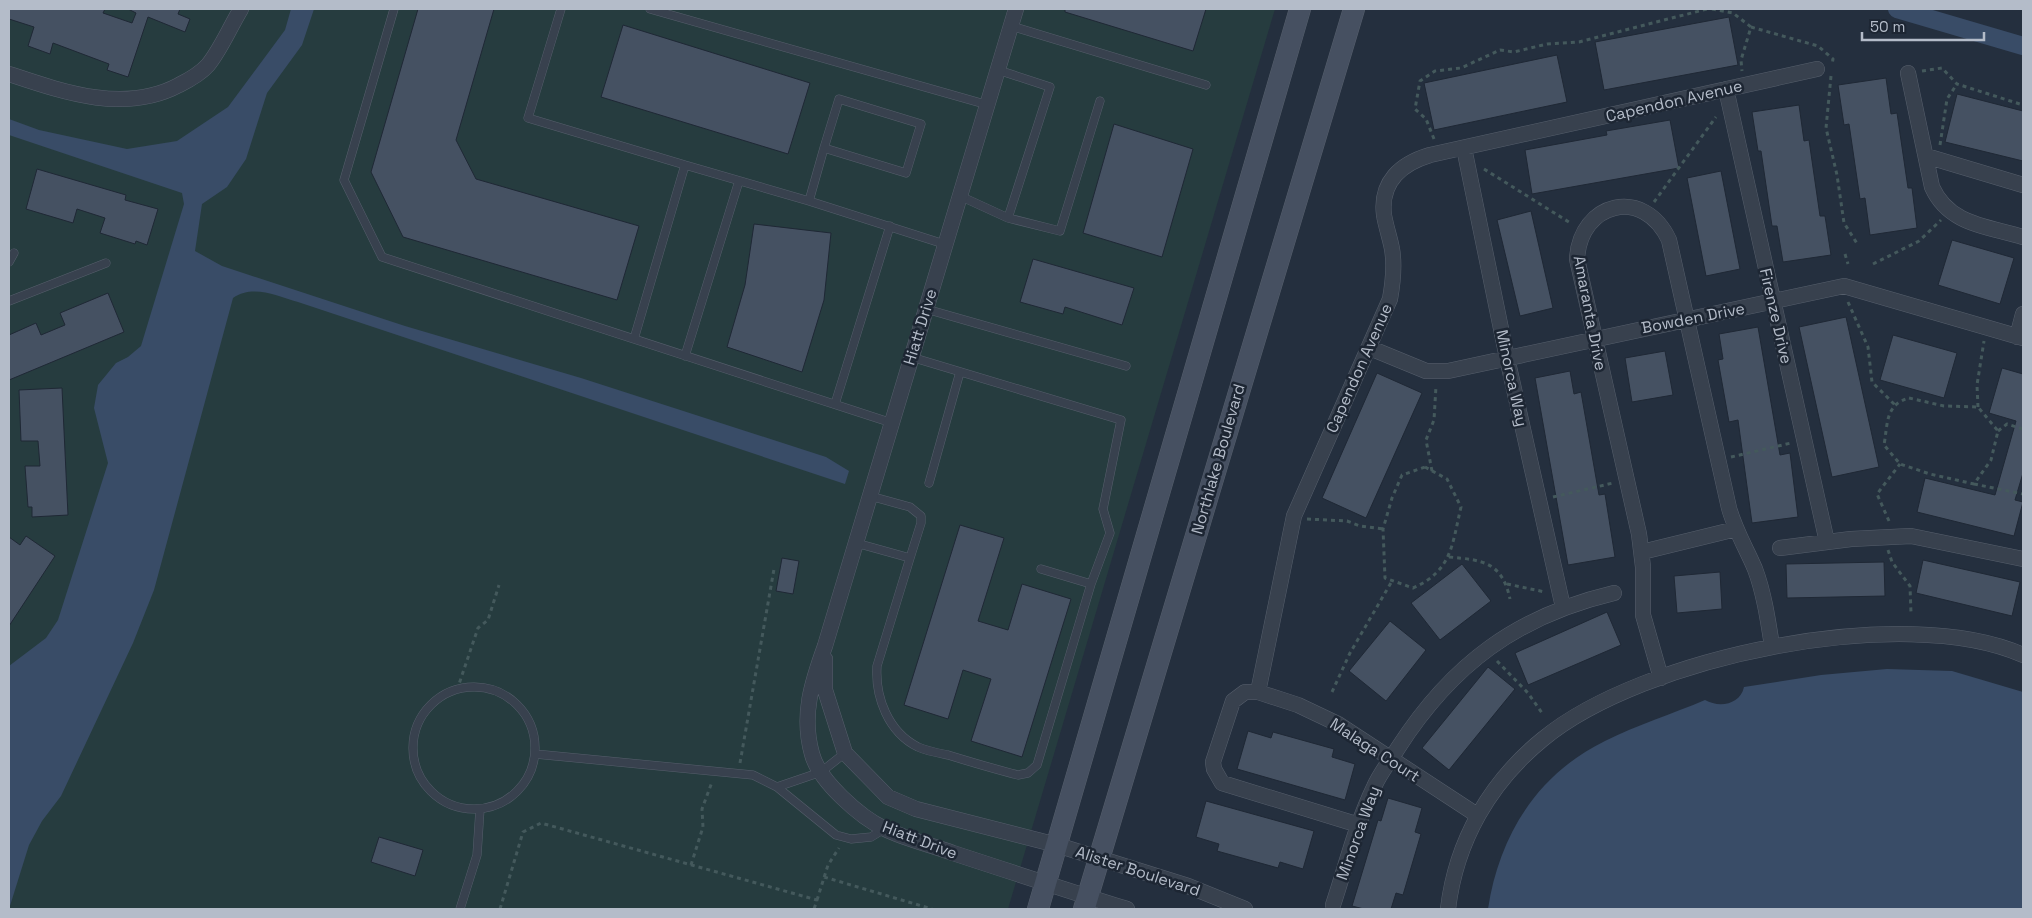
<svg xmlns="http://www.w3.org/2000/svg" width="2032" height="918" font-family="'Space Grotesk',sans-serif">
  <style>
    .green { fill: #263c3f }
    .water { fill: #394c67 }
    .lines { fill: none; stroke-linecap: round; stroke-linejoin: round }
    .canal { stroke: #394c67; stroke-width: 18 }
    .building { fill: #455162; stroke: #1f2835 }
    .service-casing { stroke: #565f6c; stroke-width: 9 }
    .minor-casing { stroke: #565f6c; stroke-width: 16 }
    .secondary-casing { stroke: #565f6c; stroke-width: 22 }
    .path { stroke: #44595c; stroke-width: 3; stroke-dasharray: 4 4; stroke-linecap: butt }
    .service { stroke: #38414e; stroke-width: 8 }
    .minor { stroke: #38414e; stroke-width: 15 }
    .secondary { stroke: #465061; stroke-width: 21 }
    .labels { text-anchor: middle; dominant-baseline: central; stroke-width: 5; stroke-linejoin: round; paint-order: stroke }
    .street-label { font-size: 16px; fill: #b4bcc9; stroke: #1d2633 }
  </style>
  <rect width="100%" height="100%" fill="#242f3e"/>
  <!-- green -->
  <path class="green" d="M9 9H1275L1008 909H9Z"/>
  <!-- water -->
  <path class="water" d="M291 9H314L302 45 267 93 246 159 227 187 202 204 195 251 222 266 405 326 581 378 826 457 849 471 845 484 298 302C277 296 253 284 233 298L154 590 133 643 61 796 42 821 29 845 9 909V666L46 638 58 620 108 463 94 408 98 385 116 363 128 357 141 346 184 204 182 193 9 135V119L39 130 127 149 177 141 228 107 285 30Z
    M1887 669 1952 671 2023 692V909H1488C1499 836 1537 774 1605 741 1637 725 1672 714 1705 700 1719 708 1740 705 1744 687L1821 675Z"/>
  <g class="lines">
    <!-- canal -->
    <path class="canal" d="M1897 9 2023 46"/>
  </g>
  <!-- building -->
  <path class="building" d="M9 9H105L103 13 132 23 136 13 128 9H180L178 14 190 19 185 32 148 17 128 77 107 70 109 64 53 43 50 54 28 46 34 27 9 19Z
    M418 9H494L456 140 476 179 639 226 617 300 403 237 371 172Z
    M1065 9H1206L1193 51 1065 12Z
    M1729 17 1738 65 1604 90 1595 42Z
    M623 25 810 83 788 154 601 97Z
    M1557 55 1567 102 1434 130 1424 83Z
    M1886 78 1891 114 1897 113 1908 188H1912L1917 228 1870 235 1865 198 1860 199 1849 124 1844 125 1838 85Z
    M1957 94 2023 111V161L1945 142Z
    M1799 105 1804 141 1809 140 1820 216H1825L1831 255 1783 262 1777 226H1772L1761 151H1758L1752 112Z
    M1670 120 1679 168 1532 194 1525 150 1607 135 1606 131Z
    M1114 124 1193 149 1162 257 1083 233Z
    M37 169 126 195 125 200 158 209 147 245 136 241 135 244 100 233 105 218 77 209 73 223 26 209Z
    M1721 171 1740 269 1706 276 1687 178Z
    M1531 211 1553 308 1520 316 1497 220Z
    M754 224 831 233 824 300 802 372 727 347 745 285Z
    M1952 240 2014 258 2000 304 1938 285Z
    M1033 259 1134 288 1122 325 1065 307 1063 314 1020 302Z
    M108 293 124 332 9 380V335L36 323 41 335 65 325 60 313Z
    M1846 317 1879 467 1832 477 1799 327Z
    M1758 327 1780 455 1790 453 1798 517 1752 523 1738 420 1729 422 1718 360 1723 359 1719 334Z
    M1893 335 1957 353 1944 398 1880 380Z
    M1665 351 1673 395 1632 402 1625 358Z
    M2002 368 2023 374V473L2015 500 2023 502 2014 536 1917 512 1925 478 1995 495 2016 421 1989 413Z
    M1570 371 1574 394 1581 392 1599 495 1605 494 1615 557 1568 565 1535 378Z
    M1377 373 1422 393 1366 518 1322 498Z
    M62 388 68 515 32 517V507H28L25 466H40L38 441H21L19 390Z
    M960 525 1004 538 978 621 1008 630 1022 584 1071 599 1022 757 971 741 991 679 963 670 948 719 904 705Z
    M26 536 55 556 9 626V537L20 545Z
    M782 558 799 561 793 594 776 591Z
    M1923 560 2020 582 2012 616 1916 593Z
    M1884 562 1885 596 1787 598 1786 564Z
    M1462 564 1491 601 1440 640 1411 603Z
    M1720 572 1722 609 1677 613 1674 576Z
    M1607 612 1621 645 1528 685 1515 653Z
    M1390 621 1426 650 1386 701 1349 671Z
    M1488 667 1515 689 1449 770 1422 748Z
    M1248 731 1271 738 1273 732 1334 749 1332 757 1355 764 1345 800 1237 769Z
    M1388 798 1422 808 1415 832 1421 834 1403 895 1396 893 1391 909H1364L1352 906 1378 820 1381 821Z
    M1206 801 1314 831 1303 869 1280 862 1278 868 1217 851 1219 844 1196 837Z
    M379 837 423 850 415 876 371 862Z"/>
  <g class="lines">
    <defs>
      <path id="service" d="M394 9 344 180 382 257 892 423
        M561 9 528 118 685 165 634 339
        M650 9 988 105
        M1011 26 1206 85
        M824 148 839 99 921 124 906 173 824 148 809 201 944 244
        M685 165 809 201
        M960 196 1008 218 1050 87 998 70
        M1008 218 1060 231 1100 101
        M9 262 14 253
        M9 301 106 263
        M926 309 1126 366
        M685 356 739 181
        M911 357 1121 420 1103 509 1110 533 1091 584
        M835 404 890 226
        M929 483 960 372
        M870 496 910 507 921 516V523L910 558
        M856 543 910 558 877 666C875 697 888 732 918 747 927 751 938 753 948 755 971 762 994 769 1018 775L1028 773 1037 765 1091 584 1041 569
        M413 748a61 61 0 1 1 122 0a61 61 0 1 1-122 0Z
        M535 754 753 775 777 787 836 835 851 839 871 837 884 829
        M777 787 821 772 845 753
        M460 909 477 855 480 809"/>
      <path id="minor" d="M1016 9 825 646C812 682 801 715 812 754 819 781 860 817 885 829 906 839 931 845 953 853 1011 872 1069 891 1127 909
        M1908 73 1932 187C1949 225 1987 226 2023 237
        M9 74C63 92 125 114 179 85 189 80 201 73 208 65 221 49 230 27 241 9
        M1726 89 1827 542
        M1464 148 1507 358 1563 607
        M1926 156 2023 185
        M2017 337 2023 314
        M1370 348 1426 371H1448L1844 286 2023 338
        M1780 548 1851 539 1911 536 2023 559
        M1642 552 1736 529
        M825 659V690L845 753 888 797 916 809 1057 845 1188 886 1245 909
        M1661 678 1643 615V567L1639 534 1577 259C1580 202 1644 186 1669 240L1729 508C1735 530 1746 548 1755 569 1764 593 1768 620 1772 646
        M1258 692 1294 516 1390 299C1393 282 1395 266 1392 249 1390 238 1386 227 1384 215 1380 182 1400 164 1430 155L1817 69
        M1359 825 1222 783 1214 769 1213 762 1233 701 1245 692H1258L1298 705 1338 724 1477 815
        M1333 905C1346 866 1356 824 1374 787 1380 773 1390 761 1398 748 1452 664 1517 616 1614 593
        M1448 909C1456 841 1490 782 1543 739 1642 657 1904 602 2023 655"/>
      <path id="secondary" d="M1038 909 1300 9
        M1084 909 1354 9"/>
    </defs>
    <!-- service casing -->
    <use href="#service" class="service-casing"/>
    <!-- minor casing -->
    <use href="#minor" class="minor-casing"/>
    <!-- secondary casing -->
    <use href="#secondary" class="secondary-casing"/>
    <!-- path -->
    <path class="path" d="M1712 9 1733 13 1751 27 1741 60 1742 71
      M1751 27 1818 46 1833 59 1832 65
      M1922 71 1942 68 1957 84 2023 105
      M1831 76 1826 128 1837 175 1844 223 1858 245
      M1434 139 1426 119 1415 109 1420 81 1435 71 1461 68 1500 50 1514 52 1547 44 1579 42 1707 9
      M1940 145 1947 99 1957 84
      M1484 169 1572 224
      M1654 202 1716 117
      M1845 254 1848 264
      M1873 264 1919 241 1941 220
      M1848 302 1868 347 1872 382 1895 405
      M1909 398 1944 406 1978 407 1998 431 1991 460 1974 484 1930 474 1900 464 1884 445C1888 423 1885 405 1909 398Z
      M1978 407 1977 385 1984 341
      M1998 431 2007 424 2023 429
      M1731 457 1791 443
      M1425 467 1447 479 1461 507C1452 545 1452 571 1413 588L1385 578 1383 529 1392 498 1402 475Z
      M1432 471 1426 440 1434 420 1436 386
      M1974 484 2023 494
      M1553 497 1613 483
      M1307 519 1347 521 1360 526 1383 529
      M1889 521 1877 494 1900 464
      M1888 550 1892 562 1910 586 1911 613
      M1449 557C1483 560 1502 562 1510 599
      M1507 584 1545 592
      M1497 661 1528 693 1542 713
      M457 690 478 628 488 620 499 585
      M1332 692 1350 653 1392 581
      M740 763 774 569
      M691 865 703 827 702 809 712 782
      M824 877 932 909
      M817 900 828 865 839 848
      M500 909 523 832 541 823 817 900 814 909"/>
    <!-- service -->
    <use href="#service" class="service"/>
    <!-- minor -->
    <use href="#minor" class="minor"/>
    <!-- secondary -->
    <use href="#secondary" class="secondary"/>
  </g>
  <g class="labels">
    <!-- street labels -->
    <g class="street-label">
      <text transform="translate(1674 101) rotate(-13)">Capendon Avenue</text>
      <text transform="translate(1590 313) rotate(79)">Amaranta Drive</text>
      <text transform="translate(1776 316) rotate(77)">Firenze Drive</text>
      <text transform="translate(1693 318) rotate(-11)">Bowden Drive</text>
      <text transform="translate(920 327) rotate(-73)">Hiatt Drive</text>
      <text transform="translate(1359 368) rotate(-66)">Capendon Avenue</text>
      <text transform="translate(1512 378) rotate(78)">Minorca Way</text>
      <text transform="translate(1218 459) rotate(-74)">Northlake Boulevard</text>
      <text transform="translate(1375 750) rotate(33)">Malaga Court</text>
      <text transform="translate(1358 833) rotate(-70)">Minorca Way</text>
      <text transform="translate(920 840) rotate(21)">Hiatt Drive</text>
      <text transform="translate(1138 871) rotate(18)">Alister Boulevard</text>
    </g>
  </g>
  <!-- border -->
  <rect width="2032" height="918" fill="none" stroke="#b4bcc9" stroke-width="20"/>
  <!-- scale -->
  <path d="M1862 32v8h122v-8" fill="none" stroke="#b4bcc9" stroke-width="2.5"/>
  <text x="1870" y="32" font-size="15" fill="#b4bcc9" stroke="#1d2633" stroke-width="4" paint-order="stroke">50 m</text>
</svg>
